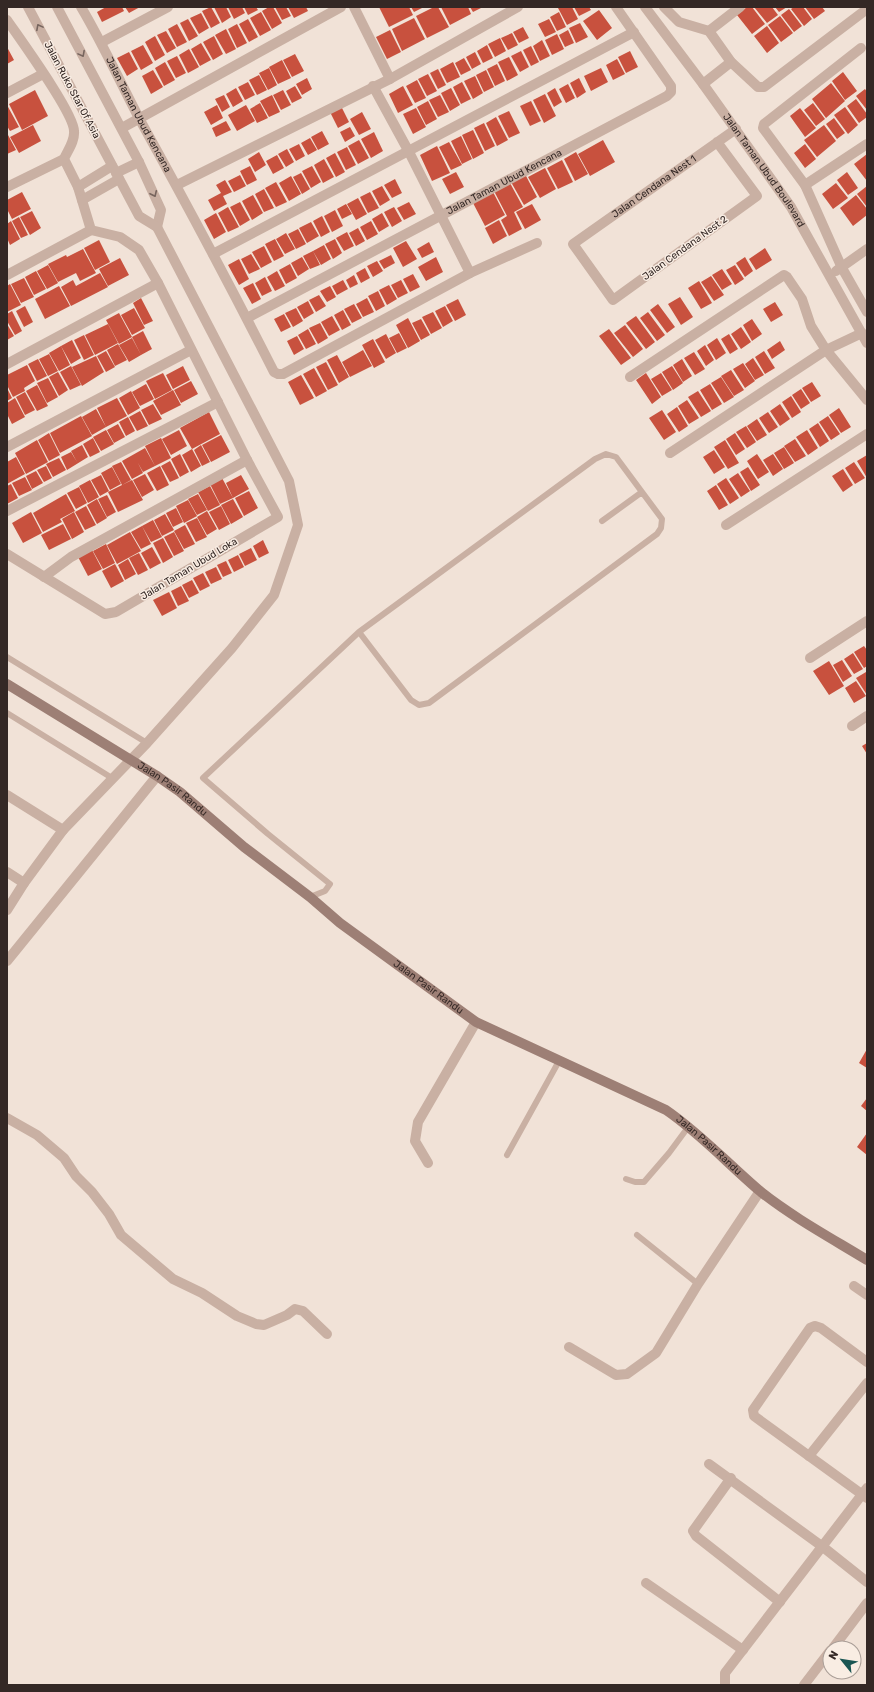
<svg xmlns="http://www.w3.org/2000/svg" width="874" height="1692" font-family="Rubik,sans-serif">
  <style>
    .building { fill: #c8513e }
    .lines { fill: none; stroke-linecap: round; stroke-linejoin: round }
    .service { stroke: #c9b0a3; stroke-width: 6 }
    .minor { stroke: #c9b0a3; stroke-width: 10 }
    .secondary { stroke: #9d7f75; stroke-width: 10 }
    .oneway { stroke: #77655e }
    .labels { text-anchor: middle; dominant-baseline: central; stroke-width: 3; stroke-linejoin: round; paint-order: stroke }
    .street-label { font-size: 10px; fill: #342825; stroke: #f9ede3 }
  </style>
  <rect width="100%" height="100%" fill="#f1e2d7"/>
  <!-- building -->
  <path class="building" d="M106 7H122L124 11 102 22 97 12Z
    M125 7H140L129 13Z
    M211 7 220 23 211 28 202 11Z
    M214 7H226L231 17 222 23Z
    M228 7H242L245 13 234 19Z
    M244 7H256L258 10 248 15Z
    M269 7H273L282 23 272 29 262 11Z
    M275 7H286L291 16 282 20Z
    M288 7H306L308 11 294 18Z
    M379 7H409L413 15 389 27Z
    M411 7H424L414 12Z
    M434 7H438L449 27 427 38 416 16Z
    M441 7H468L471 14 450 25Z
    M470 7H483L473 12Z
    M560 7H572L578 19 567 25 558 8Z
    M574 7H589L591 10 579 16Z
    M747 7H752L765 24 752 34 737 15Z
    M754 7H772L778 15 767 23Z
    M775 7H787L779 12Z
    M794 7H803L812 19 804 26 791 9Z
    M805 7H822L825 11 814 19Z
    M789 9 802 26 794 32 781 15Z
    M599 10 612 28 597 40 583 21Z
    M261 12 271 30 260 36 250 18Z
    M559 12 566 27 557 31 550 17Z
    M201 13 209 28 199 34 190 18Z
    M780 16 793 33 781 42 768 25Z
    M414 18 425 39 402 51 392 29Z
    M188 19 198 36 189 41 180 23Z
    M248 19 258 37 249 42 239 24Z
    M549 19 556 32 545 37 538 24Z
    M580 23 588 37 576 43 569 28Z
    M177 24 187 42 177 47 168 29Z
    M237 24 247 43 237 48 228 29Z
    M767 26 779 43 767 53 754 36Z
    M523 27 529 38 519 43 513 32Z
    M226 29 236 49 226 54 215 35Z
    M390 30 401 52 387 59 376 37Z
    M568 30 574 43 565 47 559 35Z
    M166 31 176 48 167 53 157 35Z
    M512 33 518 45 508 50 501 38Z
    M557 34 564 49 552 55 545 40Z
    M155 36 165 55 155 61 145 42Z
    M214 36 223 54 213 60 203 42Z
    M500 38 506 51 495 57 488 44Z
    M542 40 550 56 540 61 533 46Z
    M201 43 211 60 200 66 191 49Z
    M143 45 153 63 141 70 131 51Z
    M487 45 493 58 483 63 477 51Z
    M531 46 539 62 531 66 523 50Z
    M7 47 14 60 7 64Z
    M189 49 199 67 188 73 179 55Z
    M521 51 529 67 520 72 511 56Z
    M630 51 638 67 626 73 618 57Z
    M129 52 138 69 127 76 117 58Z
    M475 52 481 64 472 69 466 57Z
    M295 54 304 71 292 77 283 60Z
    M177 56 186 73 176 78 167 61Z
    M509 57 518 75 507 81 498 62Z
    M464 58 471 70 461 75 455 63Z
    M617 59 625 74 613 80 606 65Z
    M282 60 291 78 278 84 269 67Z
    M165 62 175 80 164 86 155 68Z
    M453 62 460 77 447 83 440 69Z
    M497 64 505 81 495 86 487 69Z
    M269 68 277 85 268 90 259 73Z
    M601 68 608 82 591 91 584 76Z
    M438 69 446 85 438 89 430 73Z
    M153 70 163 87 151 94 142 76Z
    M486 70 494 87 484 92 476 75Z
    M843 72 857 91 845 100 832 81Z
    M428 74 437 91 427 96 418 79Z
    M259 75 267 90 257 95 249 80Z
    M475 76 483 93 473 99 464 81Z
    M307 78 312 89 302 95 296 84Z
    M579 78 586 92 577 98 570 83Z
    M417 80 426 98 415 103 406 86Z
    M248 82 255 95 245 100 238 87Z
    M462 82 471 99 461 104 453 87Z
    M831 83 845 101 826 118 812 99Z
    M568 84 575 98 566 103 559 89Z
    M295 86 302 98 292 103 286 91Z
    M403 86 413 105 398 113 389 94Z
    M236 88 243 101 233 107 226 94Z
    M451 88 460 105 450 111 441 93Z
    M555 88 562 102 554 107 547 93Z
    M865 89 867 92V110L856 96Z
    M35 90 48 116 22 130 9 104Z
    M283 90 291 105 281 110 273 95Z
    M545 94 556 116 544 123 533 100Z
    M224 95 230 107 222 112 215 99Z
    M272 95 280 112 269 117 260 101Z
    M440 95 449 112 438 117 429 100Z
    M856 99 867 114V117L859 123 847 106Z
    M428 101 437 119 426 125 417 107Z
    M531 101 541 121 530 126 520 106Z
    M260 103 268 118 257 123 250 109Z
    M813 103 825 119 816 126 804 110Z
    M7 105 19 127 10 131 7 126Z
    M217 105 223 118 211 125 204 112Z
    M246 105 255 121 237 131 228 115Z
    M341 106 349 122 338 128 330 112Z
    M845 107 858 125 848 134 834 115Z
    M416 108 426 127 413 134 403 114Z
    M800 108 816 128 805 137 790 116Z
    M509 111 520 133 509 138 498 116Z
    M362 112 371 129 359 135 350 119Z
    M496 117 508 140 497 146 486 123Z
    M834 118 845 133 837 139 826 124Z
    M226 121 231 130 216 137 212 128Z
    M484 123 495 146 485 151 474 128Z
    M33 125 41 141 19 153 10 137Z
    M824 125 836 141 817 157 804 140Z
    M350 127 355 136 345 142 340 132Z
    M473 130 484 153 473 159 462 135Z
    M322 131 329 144 318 150 311 137Z
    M374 132 383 151 371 158 361 139Z
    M8 135 16 150 7 154V136Z
    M461 136 472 159 462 164 451 141Z
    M310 138 317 150 308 155 301 143Z
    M359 140 369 158 358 164 348 146Z
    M603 140 615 162 590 176 578 154Z
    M449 142 462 165 451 170 439 147Z
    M299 144 305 156 296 161 289 149Z
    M805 144 816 159 805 168 794 153Z
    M437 146 450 173 432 181 420 155Z
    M347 147 356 165 346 170 337 152Z
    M287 149 294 162 286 167 278 154Z
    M259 152 266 165 255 172 248 159Z
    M576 152 588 174 575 181 564 159Z
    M335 153 345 172 336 177 326 158Z
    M867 154V181L854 164Z
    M277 155 284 168 273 174 266 161Z
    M324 159 334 177 323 183 314 165Z
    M562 160 573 182 558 189 547 168Z
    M250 166 257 180 247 185 240 171Z
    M312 166 321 182 311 188 302 171Z
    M545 168 556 189 540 198 528 177Z
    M456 172 464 187 450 194 442 179Z
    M847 172 858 188 848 195 837 180Z
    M301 173 310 189 302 194 293 177Z
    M525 174 537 197 524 205 511 182Z
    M240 175 246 186 234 192 228 181Z
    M291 176 301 194 289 201 279 183Z
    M395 179 402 193 392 198 384 185Z
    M225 180 232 192 223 196 227 204 214 211 208 200 221 193 216 185Z
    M276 182 287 202 276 207 265 188Z
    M510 183 523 207 514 212 522 229 509 236 501 220 507 216 494 191Z
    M836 183 848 198 833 209 822 194Z
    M382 186 390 200 380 206 372 191Z
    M867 186V207L857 194Z
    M264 189 274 208 264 212 255 194Z
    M22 192 31 209 12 219 7 209V200Z
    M370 192 379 208 368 213 360 197Z
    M493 192 505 215 485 226 473 203Z
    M253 195 263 213 252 220 242 201Z
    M856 195 867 209V215L853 226 840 208Z
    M358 198 367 214 356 220 347 204Z
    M240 202 250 220 240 226 230 207Z
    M409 202 416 214 404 220 397 208Z
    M346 204 352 214 342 219 337 209Z
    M532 204 541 220 525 229 516 212Z
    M228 207 239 227 228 232 218 213Z
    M394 207 402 221 392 227 384 212Z
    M335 210 343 226 332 232 324 216Z
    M32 211 41 228 30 235 20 217Z
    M216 213 226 232 214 239 204 220Z
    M382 213 389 226 379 232 372 219Z
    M322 216 330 232 321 237 313 221Z
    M19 217 28 235 21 238 12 221Z
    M499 220 507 236 493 244 485 228Z
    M11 221 20 239 10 245 7 238V224Z
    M371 221 378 234 367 240 360 227Z
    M311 222 319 236 307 243 299 228Z
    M358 228 365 241 356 246 349 233Z
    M298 229 306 244 296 249 288 234Z
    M347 232 354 246 344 251 336 238Z
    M286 233 295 249 285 254 276 239Z
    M275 239 284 256 274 261 265 244Z
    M335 239 342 253 333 259 325 244Z
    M99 240 110 262 95 270 84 248Z
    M406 241 417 259 403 267 393 248Z
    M429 242 434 252 422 258 417 249Z
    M324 245 331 259 321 265 313 251Z
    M264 246 272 262 261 268 252 252Z
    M765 248 772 260 756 270 749 259Z
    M83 249 96 273 80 281 76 273 58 282 48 264 66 255 67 257Z
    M313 251 320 265 310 269 303 256Z
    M251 254 260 269 249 274 241 259Z
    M391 255 395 263 384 269 379 261Z
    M302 257 309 269 298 276 291 263Z
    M436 257 443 272 426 281 418 267Z
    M745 257 753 271 745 277 736 263Z
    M120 258 129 275 108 286 99 269Z
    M239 259 249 279 239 285 228 265Z
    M377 261 383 271 373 277 367 266Z
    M290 264 297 278 286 284 279 270Z
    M48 265 58 283 47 289 37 271Z
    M735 265 744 279 735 285 726 270Z
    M365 268 370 278 361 283 356 273Z
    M722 269 732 284 722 290 712 275Z
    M36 271 46 289 34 295 25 277Z
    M277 271 285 286 275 291 267 277Z
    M100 273 108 287 71 306 61 287 73 280 76 286Z
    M413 274 420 287 410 292 403 279Z
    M354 275 358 284 350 288 346 280Z
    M711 276 724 295 714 301 701 282Z
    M265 277 272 291 262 296 255 283Z
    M24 278 34 297 21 303 11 284Z
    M343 280 348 289 337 295 332 286Z
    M401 280 408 293 398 298 391 285Z
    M699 281 712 303 701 309 688 288Z
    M253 283 261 299 252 304 243 288Z
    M10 284 21 305 7 312V286Z
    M389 285 397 299 387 305 379 290Z
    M59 286 70 306 45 319 35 299Z
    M330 286 336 297 327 302 320 291Z
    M378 291 385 306 376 311 368 296Z
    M319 295 326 306 316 312 309 300Z
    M680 297 693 317 681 325 668 304Z
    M141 298 153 321 144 325 133 303Z
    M367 298 374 312 363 317 356 304Z
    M458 299 466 315 455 321 446 305Z
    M308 301 314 313 304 319 297 307Z
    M775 302 783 315 771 322 763 309Z
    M354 304 362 318 352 323 344 309Z
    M658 304 675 327 667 333 650 310Z
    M25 306 33 322 24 327 16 311Z
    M445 306 453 321 443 327 435 311Z
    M134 308 145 328 132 335 121 315Z
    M296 308 303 321 293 327 285 313Z
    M343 310 351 325 342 330 334 315Z
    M12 311 22 331 15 335 7 321V314Z
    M433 312 442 328 431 334 422 317Z
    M648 312 665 335 657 341 640 318Z
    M119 313 132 337 119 344 106 320Z
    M284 314 291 327 281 332 274 319Z
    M332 316 340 330 329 336 321 322Z
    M636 316 655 342 646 349 626 323Z
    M408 318 420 341 408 348 396 325Z
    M421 319 430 335 421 340 412 323Z
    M752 319 762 334 752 341 743 325Z
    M320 323 328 338 318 344 309 328Z
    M7 324 14 336 7 340Z
    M108 324 118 343 95 355 85 335Z
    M625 325 643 349 633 357 614 333Z
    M741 327 751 342 741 349 731 334Z
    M308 329 316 344 306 349 298 335Z
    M609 329 631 358 621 365 599 336Z
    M143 331 152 349 141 355 132 337Z
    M399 333 407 348 397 353 389 338Z
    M386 334 396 353 386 359 375 340Z
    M729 334 738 349 730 354 721 339Z
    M84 335 94 355 84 360 74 340Z
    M297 336 304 349 294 355 287 341Z
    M132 338 141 355 129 362 119 345Z
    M717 338 726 353 716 360 707 345Z
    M373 339 385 362 374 368 362 345Z
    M72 340 81 358 71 364 61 346Z
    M780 341 785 350 772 359 767 350Z
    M118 344 127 360 115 366 107 350Z
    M705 345 714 360 706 366 697 351Z
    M61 346 70 365 59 371 49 353Z
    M363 350 372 366 350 377 342 362Z
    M106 351 115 367 106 372 97 356Z
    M764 351 775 368 765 374 755 357Z
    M694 352 705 369 695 375 684 358Z
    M49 354 58 371 48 376 39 359Z
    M337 355 349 377 339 383 327 360Z
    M96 356 104 372 82 386 72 367Z
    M753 358 764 375 755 380 745 364Z
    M38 359 47 376 37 381 28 364Z
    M682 359 692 376 683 382 673 365Z
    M326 362 338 385 328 390 316 367Z
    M743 363 755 381 745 388 733 369Z
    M27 365 35 381 24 388 25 391 13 397 7 385V375L15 371 22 383 15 371Z
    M71 366 81 385 70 390 60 372Z
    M183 366 190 380 173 389 166 375Z
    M672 366 683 383 673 390 662 372Z
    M314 368 327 391 316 397 303 374Z
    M731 370 744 390 734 396 721 376Z
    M58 372 68 390 59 396 49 377Z
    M163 373 172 390 155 399 146 381Z
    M646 373 661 397 652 404 636 380Z
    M661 373 672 390 662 396 651 379Z
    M301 375 314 398 300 405 288 382Z
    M721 377 734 397 724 403 711 383Z
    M48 378 58 397 47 403 37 383Z
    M191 381 198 394 181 403 174 390Z
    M812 382 821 396 811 402 802 388Z
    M146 384 154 399 140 406 132 392Z
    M710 384 722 404 712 410 700 390Z
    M37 385 48 406 37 411 26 391Z
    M7 388 12 398 7 401Z
    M801 389 810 403 801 409 792 395Z
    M173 390 181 405 161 415 153 401Z
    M131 391 140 408 128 415 119 398Z
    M698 391 711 411 701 417 688 397Z
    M25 392 35 410 25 415 16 397Z
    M791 396 801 412 792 418 782 402Z
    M15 398 25 417 12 424 7 414V403Z
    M117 398 127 416 106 427 97 408Z
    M687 400 699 418 689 424 678 406Z
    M153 404 162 419 149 425 141 410Z
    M780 404 790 419 780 426 770 411Z
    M677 407 688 426 679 432 667 414Z
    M839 408 851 427 841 433 829 415Z
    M96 409 106 427 92 435 82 417Z
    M662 410 676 432 664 440 649 418Z
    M140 411 148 426 137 431 129 417Z
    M209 412 220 434 192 449 180 428Z
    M768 412 778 427 769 433 759 418Z
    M81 416 92 436 60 453 50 433Z
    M828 416 840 434 831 440 819 422Z
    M128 417 135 431 126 436 119 422Z
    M757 419 767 435 757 441 747 426Z
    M818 423 829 441 820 447 809 429Z
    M118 424 125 437 114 443 107 430Z
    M746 426 756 442 747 448 736 432Z
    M106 430 114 444 101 451 93 437Z
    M179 430 187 446 171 455 162 439Z
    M807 430 818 448 808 455 796 437Z
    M49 433 60 455 49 461 38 440Z
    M735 433 745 449 736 455 726 439Z
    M221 435 230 452 211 462 202 445Z
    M93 438 100 452 90 457 83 444Z
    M161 438 171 458 155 466 145 446Z
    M795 439 806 456 795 462 784 446Z
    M37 440 48 462 26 474 15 453Z
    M725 440 739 463 728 469 714 447Z
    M82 445 88 457 67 470 61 457 71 452 77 462 71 451Z
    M201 445 210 462 202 466 194 450Z
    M784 447 794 463 784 469 774 453Z
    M145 448 155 466 143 472 138 463 143 473 132 479 122 461Z
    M192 449 201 466 191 472 182 455Z
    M714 450 725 467 714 474 703 457Z
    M180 454 189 472 180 477 171 459Z
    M757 454 769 472 758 479 747 461Z
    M773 454 783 469 773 476 763 460Z
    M867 455V478L857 461Z
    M16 457 25 474 7 484V462Z
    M59 458 66 470 53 477 46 464Z
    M170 461 179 478 170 482 161 466Z
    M121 462 131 480 122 485 112 466Z
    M854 462 865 478 855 484 845 468Z
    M46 466 52 478 44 482 37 470Z
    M160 466 169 485 157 491 147 473Z
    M112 467 121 484 110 490 101 473Z
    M748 467 760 485 751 491 740 472Z
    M843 469 853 485 843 492 832 476Z
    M36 471 43 483 32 489 26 476Z
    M738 473 750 491 741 497 729 479Z
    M145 474 154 490 142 497 133 480Z
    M101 475 109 491 100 496 91 480Z
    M241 475 249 489 233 498 226 483Z
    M25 477 32 490 19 496 12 483Z
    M222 478 233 498 220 504 210 484Z
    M726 478 739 498 730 504 717 484Z
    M90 480 99 497 88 503 79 486Z
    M132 480 143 500 118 512 108 492Z
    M11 484 18 498 7 504V486Z
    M716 485 728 505 719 510 707 491Z
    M210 486 220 505 208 511 198 492Z
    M79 487 87 503 76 509 67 493Z
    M249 491 258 508 244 516 235 498Z
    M66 494 75 511 60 519 62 522 43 532 33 513Z
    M198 494 207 510 197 515 188 499Z
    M107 495 116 512 107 517 98 499Z
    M97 499 107 518 97 524 87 505Z
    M233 499 243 517 231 524 221 505Z
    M188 500 197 516 184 523 176 506Z
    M86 506 96 525 85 530 75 512Z
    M221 506 230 524 219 530 209 512Z
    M176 508 183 522 173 527 166 513Z
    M207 511 217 529 207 535 197 517Z
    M31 512 42 533 23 543 12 523Z
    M74 512 84 532 72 539 62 519Z
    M165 514 174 530 162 536 154 520Z
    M197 518 207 537 196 542 186 523Z
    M153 520 162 537 151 542 142 526Z
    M63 524 71 539 49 550 41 535Z
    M185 525 195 544 184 549 174 531Z
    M142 526 151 544 141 549 131 532Z
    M130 532 141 551 117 564 107 545Z
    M174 532 184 551 174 556 164 537Z
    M163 538 173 557 163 563 153 543Z
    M263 540 269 553 259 558 253 546Z
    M106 544 115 563 103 569 93 551Z
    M152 547 161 563 150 569 141 553Z
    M91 548 102 569 88 576 77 555Z
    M251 548 257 560 245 566 239 554Z
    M139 553 148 570 138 575 129 558Z
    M238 555 244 567 234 572 228 560Z
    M128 559 136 574 125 580 118 565Z
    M226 561 232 573 223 577 217 565Z
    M115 564 124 581 111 588 102 571Z
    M216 567 222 579 211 584 205 572Z
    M203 573 210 586 200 591 193 578Z
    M192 580 199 593 189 598 182 585Z
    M181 586 189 601 178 606 171 591Z
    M169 592 177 608 162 616 153 600Z
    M864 646 867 650V666L864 668 854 652Z
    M853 653 863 669 854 674 844 659Z
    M842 660 852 676 843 682 833 665Z
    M829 661 844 686 829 695 813 671Z
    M866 672 867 675V695L856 678Z
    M856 681 866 696 854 703 845 688Z
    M867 743V754L862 746Z
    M867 1049V1068L859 1063Z
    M867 1098V1111L861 1106Z
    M867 1133V1155L857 1147Z"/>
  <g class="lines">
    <!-- service -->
    <path class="service" d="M602 521 642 492
      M7 657 147 743
      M7 713 112 778
      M310 897 325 891 330 884 268 834 203 778 359 632 595 459 606 454 616 457 662 519 661 528 657 534 429 703 419 705 411 700 359 632
      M507 1155 559 1061
      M626 1179 635 1182H644L669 1153 689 1126
      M637 1235 698 1284"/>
    <!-- minor -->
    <g class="minor">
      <path d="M57 7 139 162 161 210 157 227"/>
      <path id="s1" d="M81 7C103 44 120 82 140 120 186 203 231 287 274 372L278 374H283L470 273 537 243"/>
      <path d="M354 7 390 79"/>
      <path id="s2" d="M645 7 703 84 791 207 867 343"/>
      <path d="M664 7 679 22 709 31 731 62 758 87H764L867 9"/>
      <path d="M7 20C20 39 74 113 74 131 75 141 68 150 64 159L78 187 91 230 120 237 139 250 158 283 247 460 278 517 116 612 105 614 7 554"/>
      <path d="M709 31 740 7"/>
      <path d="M102 42 168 7"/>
      <path d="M861 48 764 124 763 128 805 185 842 268 867 312"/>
      <path d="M703 84 731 62"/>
      <path d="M373 86 409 152 470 273"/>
      <path d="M7 93 43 74"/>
      <path d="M122 128 341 7"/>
      <path id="s3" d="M717 142 757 196 613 300 573 244 736 129"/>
      <path d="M116 173 139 162"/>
      <path d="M177 185 390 79 518 7"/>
      <path d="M805 185 867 144"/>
      <path d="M7 187 64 159"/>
      <path d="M78 187 112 166"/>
      <path d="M82 200 119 179"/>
      <path d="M213 254 634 32"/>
      <path d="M836 271 867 249"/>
      <path d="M7 275 91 230"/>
      <path id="s4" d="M247 318 667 96 671 92V86L616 7"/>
      <path d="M7 364 158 283"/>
      <path d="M630 377 784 275 787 277 802 299 811 326 826 350 867 400"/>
      <path d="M7 447 191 350"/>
      <path d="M670 453 826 350 862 333"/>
      <path d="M7 511 218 402"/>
      <path d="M726 525 867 434"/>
      <path d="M44 577 71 557 247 460"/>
      <path d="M810 658 867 621"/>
      <path d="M852 726 867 716"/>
      <path d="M7 795 63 830"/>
      <path d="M7 872 24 883"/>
      <path d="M7 910 24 883 63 830 147 743 232 648 274 595 298 525 289 481 157 227 139 216 28 7"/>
      <path d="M7 961 157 776"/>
      <path d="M7 1118 37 1135 64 1158 76 1176 92 1192 109 1214 121 1235 173 1279 202 1293 237 1316 256 1324 264 1325 287 1315 295 1309 303 1311 327 1334"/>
      <path d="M428 1163 415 1141 418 1122 476 1022"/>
      <path d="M854 1286 867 1295"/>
      <path d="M569 1347 616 1375 627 1374 656 1353 698 1284 760 1191"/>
      <path d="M867 1362 821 1328 815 1326 810 1328 753 1410 754 1416 867 1498"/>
      <path d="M809 1456 867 1383"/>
      <path d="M709 1464 823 1547 867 1582"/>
      <path d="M731 1478 693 1531 696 1536 780 1602"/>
      <path d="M646 1583 743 1650"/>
      <path d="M833 1648 867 1603"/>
      <path d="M725 1685V1673L867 1488"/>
      <path d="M804 1685 830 1651"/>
    </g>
    <!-- secondary -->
    <path class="secondary" id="s5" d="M7 684 157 776 180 792 244 847 310 897 340 923 476 1022 666 1110C701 1134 729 1165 761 1192 794 1218 831 1238 867 1260"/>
  </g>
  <!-- one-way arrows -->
  <defs><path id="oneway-chevron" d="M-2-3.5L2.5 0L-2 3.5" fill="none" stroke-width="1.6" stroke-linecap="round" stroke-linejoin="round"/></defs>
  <g class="oneway">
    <use href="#oneway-chevron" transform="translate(39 27) rotate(-118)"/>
    <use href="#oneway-chevron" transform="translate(82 54) rotate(62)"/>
    <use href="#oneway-chevron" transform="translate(154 194) rotate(65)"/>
  </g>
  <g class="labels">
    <!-- street labels -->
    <g class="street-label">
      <text transform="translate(72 90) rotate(62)">Jalan Ruko Star Of Asia</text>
      <text stroke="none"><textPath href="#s1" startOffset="122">Jalan Taman Ubud Kencana</textPath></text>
      <text stroke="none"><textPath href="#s2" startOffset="202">Jalan Taman Ubud Boulevard</textPath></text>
      <text stroke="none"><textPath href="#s4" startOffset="291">Jalan Taman Ubud Kencana</textPath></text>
      <text stroke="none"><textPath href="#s3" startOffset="413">Jalan Cendana Nest 1</textPath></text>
      <text transform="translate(685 248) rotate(-36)">Jalan Cendana Nest 2</text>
      <text transform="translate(189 569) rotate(-31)">Jalan Taman Ubud Loka</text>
      <text stroke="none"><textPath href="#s5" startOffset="196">Jalan Pasir Randu</textPath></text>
      <text stroke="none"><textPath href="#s5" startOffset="520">Jalan Pasir Randu</textPath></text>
      <text stroke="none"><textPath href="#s5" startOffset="844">Jalan Pasir Randu</textPath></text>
    </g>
  </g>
  <!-- border -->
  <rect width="874" height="1692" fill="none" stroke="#342825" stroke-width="16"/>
  <!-- north arrow -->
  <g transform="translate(842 1660) rotate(300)"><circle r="19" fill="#f9ede3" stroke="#aa9e97"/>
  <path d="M0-3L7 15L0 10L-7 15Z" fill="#1a5653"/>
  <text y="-6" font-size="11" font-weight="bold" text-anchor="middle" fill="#342825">N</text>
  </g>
</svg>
